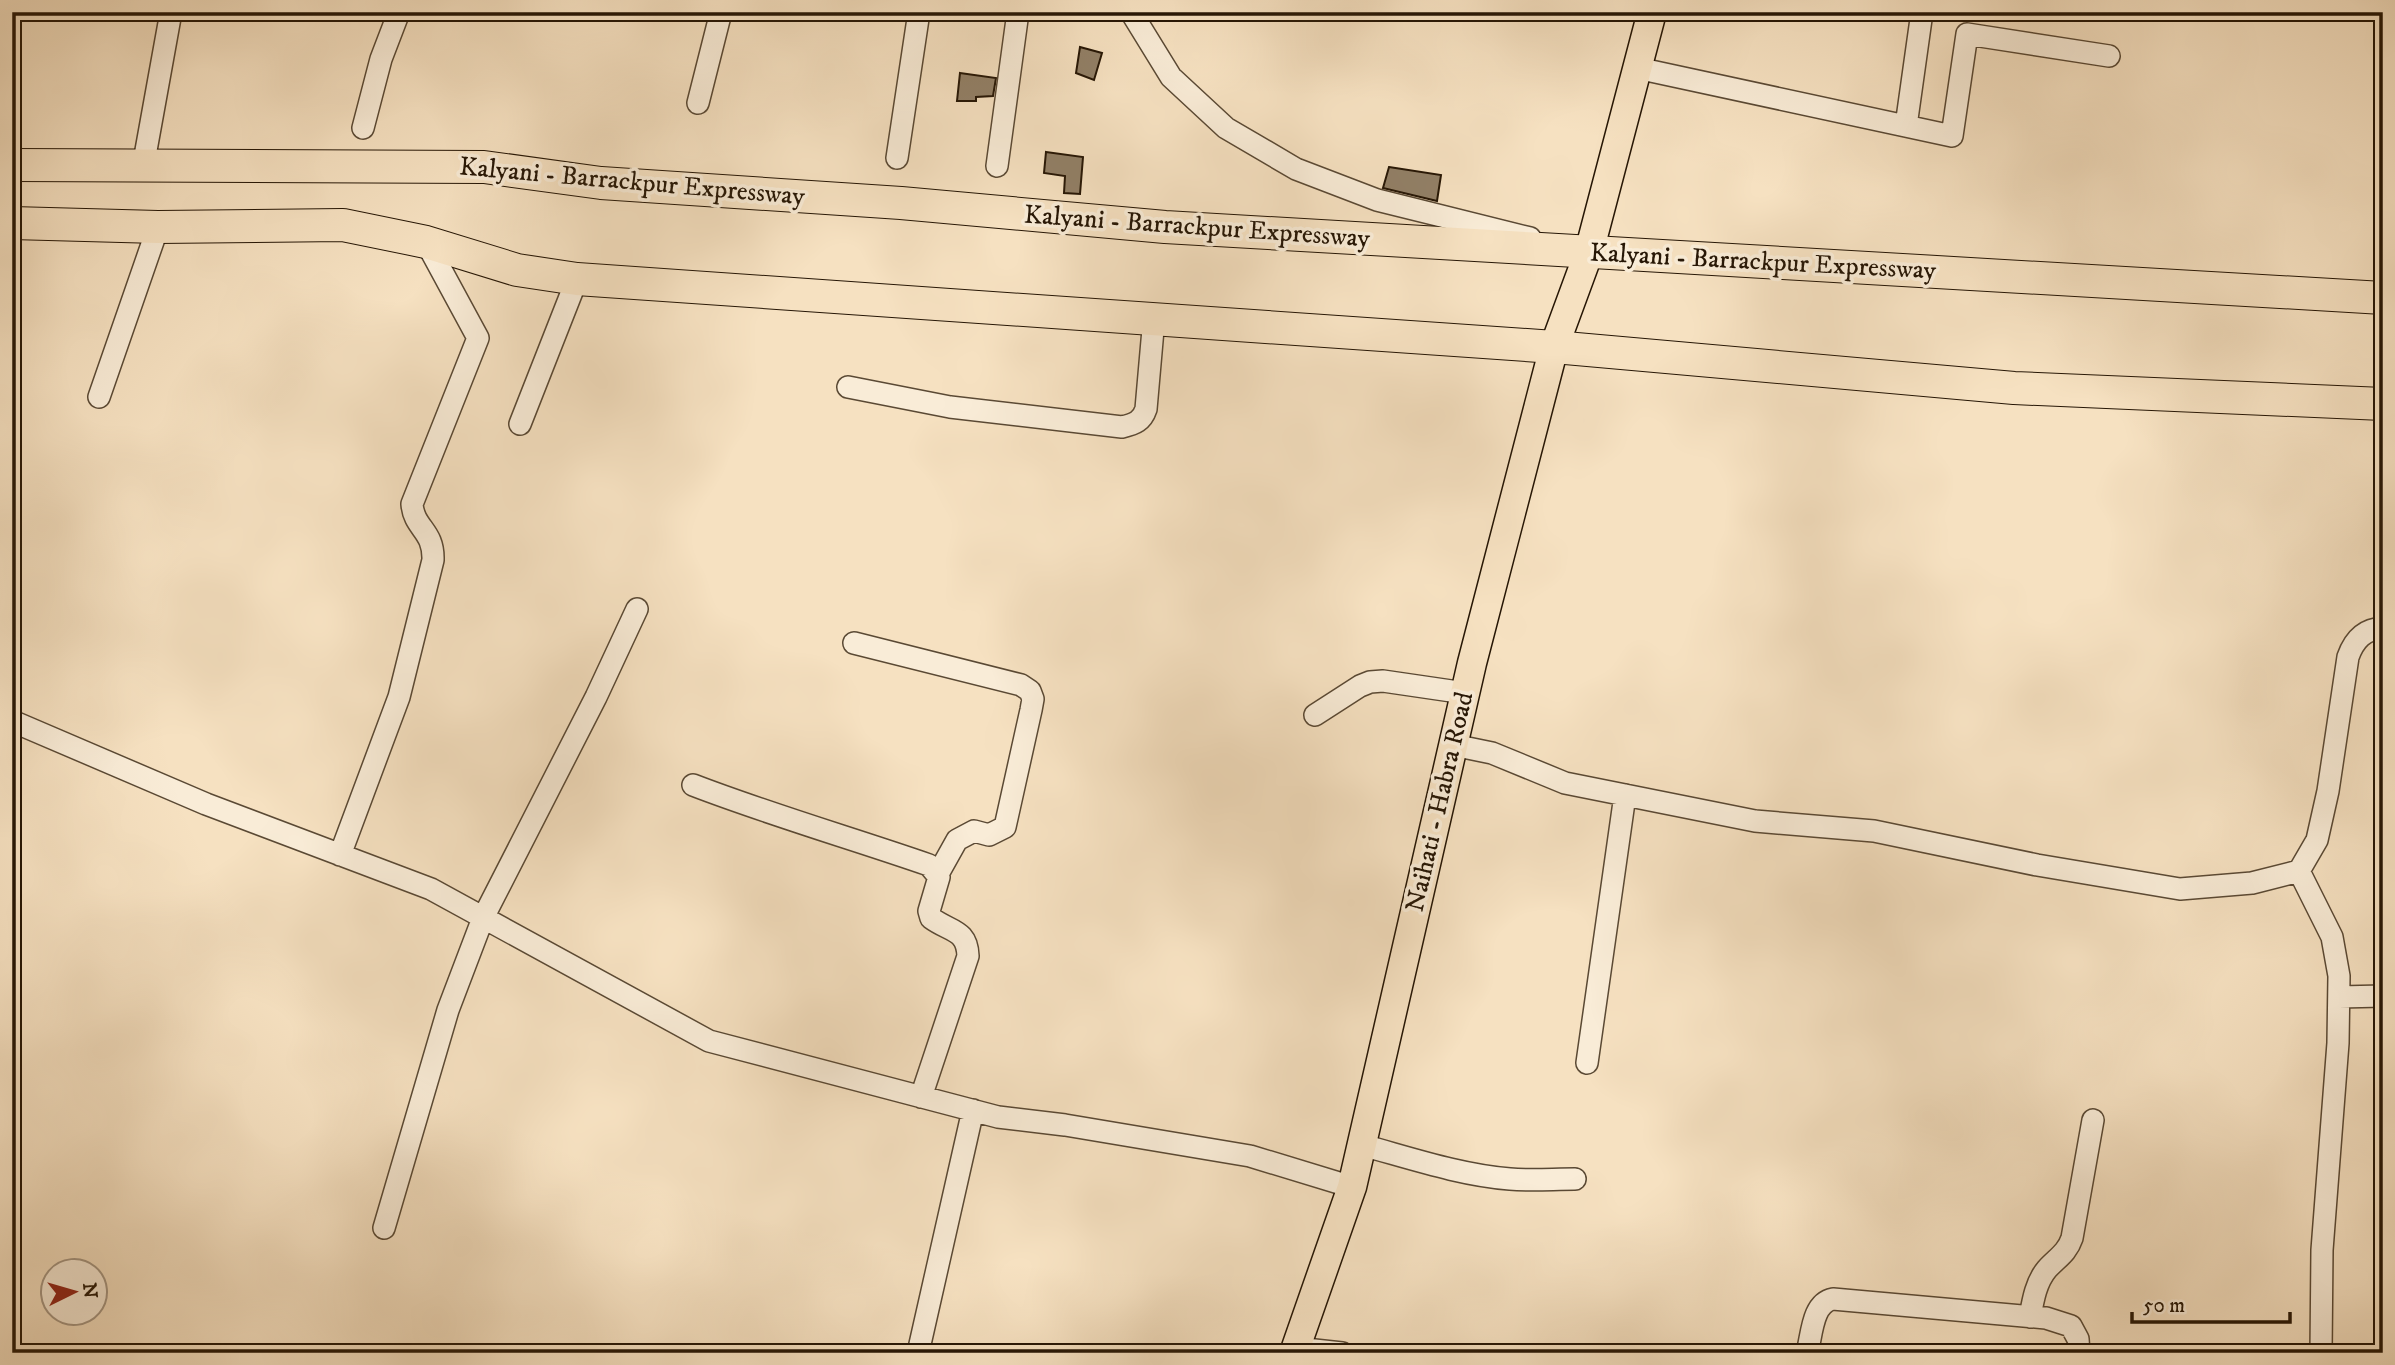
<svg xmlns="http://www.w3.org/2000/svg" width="2395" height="1365" font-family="'IM FELL DW Pica',serif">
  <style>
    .building { fill: #928067; stroke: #261605; stroke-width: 2 }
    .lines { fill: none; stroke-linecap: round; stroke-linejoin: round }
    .minor-casing { stroke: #5a4934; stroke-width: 24 }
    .major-casing { stroke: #261605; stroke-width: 31 }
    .highway-casing { stroke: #261605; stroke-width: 34 }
    .minor { stroke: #f9ecd7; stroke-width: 21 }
    .major { stroke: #f6e1c1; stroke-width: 28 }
    .highway { stroke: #f6e1c1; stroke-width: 32 }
    .labels { text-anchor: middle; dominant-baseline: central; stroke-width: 7; stroke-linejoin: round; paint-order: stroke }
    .street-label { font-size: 26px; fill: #261605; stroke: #f9ecd7 }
  </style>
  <rect width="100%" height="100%" fill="#f6e1c1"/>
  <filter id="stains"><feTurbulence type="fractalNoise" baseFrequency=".00286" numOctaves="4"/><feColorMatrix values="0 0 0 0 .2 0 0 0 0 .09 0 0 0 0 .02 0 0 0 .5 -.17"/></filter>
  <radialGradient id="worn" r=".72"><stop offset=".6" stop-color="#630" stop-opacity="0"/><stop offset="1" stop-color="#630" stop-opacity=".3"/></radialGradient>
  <!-- building -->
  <path class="building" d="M1080 47 1102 53 1094 80 1076 73Z
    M960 73 996 78 993 96 976 97V101H957Z
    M1046 152 1083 157 1080 194 1064 193 1065 176 1044 173Z
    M1389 167 1441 175 1437 201 1383 188Z"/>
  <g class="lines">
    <defs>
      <path id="minor" d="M1131 12 1171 77 1226 128 1296 169 1377 200 1530 238
        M1637 68 1952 136 1967 34 2109 56
        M698 103 721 12
        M1906 126 1922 12
        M363 128 381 59 399 12
        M897 158 919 12
        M997 166 1018 12
        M143 167 171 12
        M848 387 950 407 1122 427C1135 424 1142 421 1146 409L1154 318
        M99 397 158 227
        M520 424 577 279
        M854 643 1021 685 1030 691 1033 699 1031 710 1005 827 989 835 974 831 957 840 938 874
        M1315 715 1360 686 1370 682 1383 681 1465 693
        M12 721 206 804 431 889 709 1041 998 1117 1065 1125 1250 1156 1352 1187
        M1453 745 1492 753 1565 783 1755 821 1874 831 2037 865 2180 889 2252 883 2299 871 2317 840 2328 791 2348 657C2354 640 2364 629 2383 628
        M693 785C771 815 851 838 929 865L939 877 929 911 931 918C950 932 967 929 968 956L921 1097
        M340 855 399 697 433 560C434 530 414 529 412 504L478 338 426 242
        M2299 871 2332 937 2339 976 2338 1043 2322 1250 2321 1353
        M2339 997 2383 996
        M1587 1063 1625 795
        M1362 1145C1410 1158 1460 1175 1510 1179 1531 1181 1553 1179 1575 1179
        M384 1228 448 1010 483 918 596 697 637 609
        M2030 1317C2033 1300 2036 1282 2047 1269 2057 1258 2067 1253 2072 1238L2093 1120
        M1296 1348 1342 1353
        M918 1353 973 1110
        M1807 1353C1812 1335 1812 1303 1833 1299L2046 1318 2071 1326 2078 1339 2079 1353"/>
      <path id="major" d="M1294 1353 1352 1187 1472 663 1554 347 1589 252 1652 12"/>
      <path id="highway" d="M12 165 484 167 601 183 901 203 1165 227 2383 298
        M12 223 158 227 343 225 426 242 517 270 577 279 1554 347 2014 388 2383 404"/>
    </defs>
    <!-- minor casing -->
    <use href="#minor" class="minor-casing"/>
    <!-- major casing -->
    <use href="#major" class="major-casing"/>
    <!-- highway casing -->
    <use href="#highway" class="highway-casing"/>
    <!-- minor -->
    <use href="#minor" class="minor"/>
    <!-- major -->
    <use href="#major" class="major"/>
    <!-- highway -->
    <use href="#highway" class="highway"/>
  </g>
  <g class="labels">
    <!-- street labels -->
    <g class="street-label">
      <text transform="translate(632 182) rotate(5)">Kalyani - Barrackpur Expressway</text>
      <text transform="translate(1197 227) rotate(4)">Kalyani - Barrackpur Expressway</text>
      <text transform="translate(1763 262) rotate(3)">Kalyani - Barrackpur Expressway</text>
      <text transform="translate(1440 802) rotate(-77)">Naihati - Habra Road</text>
    </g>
  </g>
  <!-- margin -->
  <rect width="2395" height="1365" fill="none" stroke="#f6e1c1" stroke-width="42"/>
  <rect x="14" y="14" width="2367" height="1337" fill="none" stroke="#261605" stroke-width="3.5"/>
  <rect x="21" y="21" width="2353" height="1323" fill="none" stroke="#261605" stroke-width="2"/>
  <!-- north arrow -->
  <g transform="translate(74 1292) rotate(85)"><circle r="33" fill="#f9ecd7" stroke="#a59683" stroke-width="2"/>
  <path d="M0-5L12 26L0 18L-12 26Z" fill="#8f2418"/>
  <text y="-10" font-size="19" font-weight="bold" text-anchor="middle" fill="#261605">N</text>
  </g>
  <!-- scale -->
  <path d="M2132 1312v10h158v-10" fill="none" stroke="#261605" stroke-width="3.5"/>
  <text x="2143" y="1312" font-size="21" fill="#261605" stroke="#f9ecd7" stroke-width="5" paint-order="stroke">50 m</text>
  <rect width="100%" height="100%" filter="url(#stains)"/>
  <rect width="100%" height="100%" fill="url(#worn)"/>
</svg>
